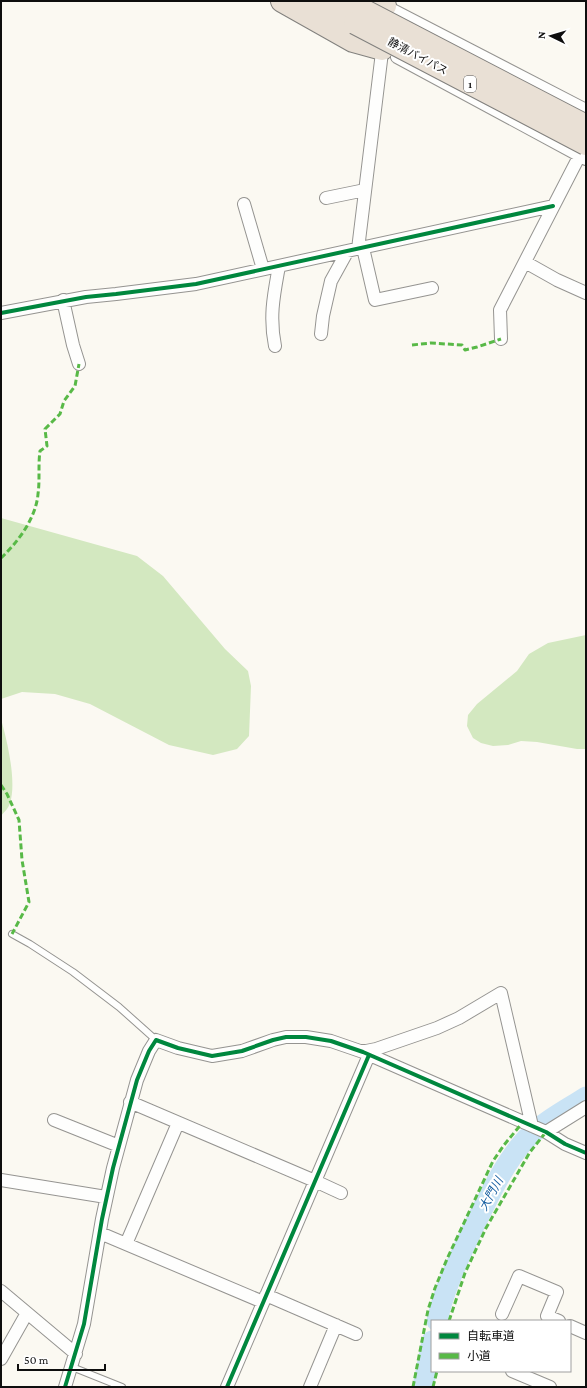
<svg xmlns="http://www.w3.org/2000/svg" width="587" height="1388" font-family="'Crimson Pro','Noto Sans JP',serif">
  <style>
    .forest { fill: #d3e8c0 }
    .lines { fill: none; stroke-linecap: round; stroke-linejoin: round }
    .river { stroke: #c9e3f5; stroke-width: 21 }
    .lane-casing { stroke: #959491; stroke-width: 8 }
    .street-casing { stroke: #959491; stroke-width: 14 }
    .highway-casing { stroke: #82817e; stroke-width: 24 }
    .lane { stroke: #fefefd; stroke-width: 6 }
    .street { stroke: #fefefd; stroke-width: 12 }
    .highway { stroke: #e9e0d5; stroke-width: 22 }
    .highway-bridge-casing { stroke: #82817e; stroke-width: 24; stroke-linecap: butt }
    .highway-bridge { stroke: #e9e0d5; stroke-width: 22 }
    .quiet { stroke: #58b947; stroke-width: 3; stroke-dasharray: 6 3; stroke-linecap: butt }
    .cycleway-casing { stroke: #fff; stroke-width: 6 }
    .cycleway { stroke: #00873e; stroke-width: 4 }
    .labels { text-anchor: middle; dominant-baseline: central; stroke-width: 4; stroke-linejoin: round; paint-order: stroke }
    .shield { fill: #fff; stroke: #565656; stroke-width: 1 }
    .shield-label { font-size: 10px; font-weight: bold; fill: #0e0e0e }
    .street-label { font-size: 11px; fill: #0e0e0e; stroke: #fff }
    .water-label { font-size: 12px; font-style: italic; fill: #165ea0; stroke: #fff }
  </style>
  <rect width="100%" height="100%" fill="#fbf9f2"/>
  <!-- forest -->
  <path class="forest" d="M1 518 137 556 163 576 225 649 248 671 251 686 249 736 237 749 213 755 169 745 90 704 55 694 22 692 1 699Z
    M586 635V749H577L537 742 521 741 508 745 493 746 481 743 473 738 467 726 468 715 477 704 517 671 529 654 548 643Z
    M1 719C7 740 17 782 10 803 9 808 4 812 1 816Z"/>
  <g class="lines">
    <!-- river -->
    <path class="river" d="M437 1321C444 1288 459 1258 473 1228 488 1198 504 1163 526 1139 543 1122 566 1110 586 1097
      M423 1387 432 1341"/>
    <defs>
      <path id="lane" d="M12 934 30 944 73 972 119 1007 156 1040
        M72 1367 122 1387"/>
      <path id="street" d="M385 6 586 110
        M397 57 586 159
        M326 198 365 190
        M244 204 263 269
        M363 248 375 300 432 288
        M358 249 383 44
        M525 262 557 280 586 293
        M63 300 73 345 79 364
        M1 313 86 297 116 294 196 284 553 206
        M321 334 323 316 331 281 347 252
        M501 339 500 310 583 149
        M275 346C269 316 274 294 279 266
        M362 1051H366L376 1049 437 1028 459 1018 501 993 532 1126
        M130 1102 315 1181 341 1193
        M54 1120 119 1146
        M546 1132 586 1107
        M1 1180 106 1197
        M100 1233 263 1302
        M126 1244 178 1123
        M1 1291 76 1354
        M266 1295 356 1334
        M502 1314 519 1276 557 1292 547 1316 559 1321
        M570 1326 586 1333
        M1 1359 27 1313
        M512 1371 550 1387
        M65 1387 84 1324 102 1219 113 1168 137 1080 149 1051 156 1040 178 1048 212 1056 242 1051 273 1040 286 1037H306L331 1041 363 1052 546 1132 565 1144 586 1153
        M227 1387 369 1055
        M310 1387 336 1325"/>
      <path id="highway" d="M282 1 353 41 382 49
        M314 1 355 23
        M347 1 363 10
        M383 1 385 6"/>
    </defs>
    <!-- lane casing -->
    <use href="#lane" class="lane-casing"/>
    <!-- street casing -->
    <use href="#street" class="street-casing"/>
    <!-- highway casing -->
    <use href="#highway" class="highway-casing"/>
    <!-- lane -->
    <use href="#lane" class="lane"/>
    <!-- street -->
    <use href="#street" class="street"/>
    <!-- highway -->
    <use href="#highway" class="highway"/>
    <defs>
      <path id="highway-bridge" d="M363 10 586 126
        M355 23 586 144"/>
    </defs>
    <!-- highway-bridge casing -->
    <use href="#highway-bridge" class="highway-bridge-casing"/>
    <!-- highway-bridge -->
    <use href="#highway-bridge" class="highway-bridge"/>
    <!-- quiet -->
    <path class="quiet" d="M412 345 431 343 462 345 465 350 477 347 501 339
      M1 558C18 542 36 518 38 494 40 480 38 465 40 451L47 446 45 429 60 414 64 401 75 386 79 364
      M1 785 7 794 19 820 22 860 29 902 12 934
      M449 1321 465 1273 486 1228 530 1152 546 1132
      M413 1387 428 1310 435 1288 447 1259 493 1161 504 1145 523 1122
      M433 1387 437 1371"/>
    <defs>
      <path id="cycleway" d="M1 313 86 297 116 294 196 284 553 206
        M65 1387 84 1324 102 1219 113 1168 137 1080 149 1051 156 1040 178 1048 212 1056 242 1051 273 1040 286 1037H306L331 1041 363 1052 546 1132 565 1144 586 1153
        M227 1387 369 1055"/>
    </defs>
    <!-- cycleway casing -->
    <use href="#cycleway" class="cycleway-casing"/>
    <!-- cycleway -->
    <use href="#cycleway" class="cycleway"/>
  </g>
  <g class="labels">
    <!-- shield labels -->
    <rect class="shield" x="464" y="76" width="12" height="16" rx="3"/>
    <g class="shield-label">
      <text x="470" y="84">1</text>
    </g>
    <!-- street labels -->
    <g class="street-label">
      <text transform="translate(418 56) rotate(28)">静清バイパス</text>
    </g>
    <!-- water labels -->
    <g class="water-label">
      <text transform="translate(491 1194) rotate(-61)">大門川</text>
    </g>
  </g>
  <!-- border -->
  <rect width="587" height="1388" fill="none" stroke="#0e0e0e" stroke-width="4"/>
  <!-- legend -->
  <rect x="431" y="1320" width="140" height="52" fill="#ffffff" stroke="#9f9f9f"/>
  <rect x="439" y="1333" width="20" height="6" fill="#00873e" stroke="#9f9f9f"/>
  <text x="467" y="1340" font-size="12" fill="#0e0e0e">自転車道</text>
  <rect x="439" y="1353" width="20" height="6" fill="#58b947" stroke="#9f9f9f"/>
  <text x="467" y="1360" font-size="12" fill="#0e0e0e">小道</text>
  <!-- north arrow -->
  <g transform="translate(551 36) rotate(275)" stroke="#ffffff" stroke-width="3" paint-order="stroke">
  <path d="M0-3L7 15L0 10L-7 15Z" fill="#0e0e0e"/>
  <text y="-6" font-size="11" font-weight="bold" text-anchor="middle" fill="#0e0e0e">N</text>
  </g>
  <!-- scale -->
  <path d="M18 1364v6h87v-6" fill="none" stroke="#0e0e0e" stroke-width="2"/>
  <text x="24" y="1364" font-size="12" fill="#0e0e0e" stroke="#ffffff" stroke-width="3" paint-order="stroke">50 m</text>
</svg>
